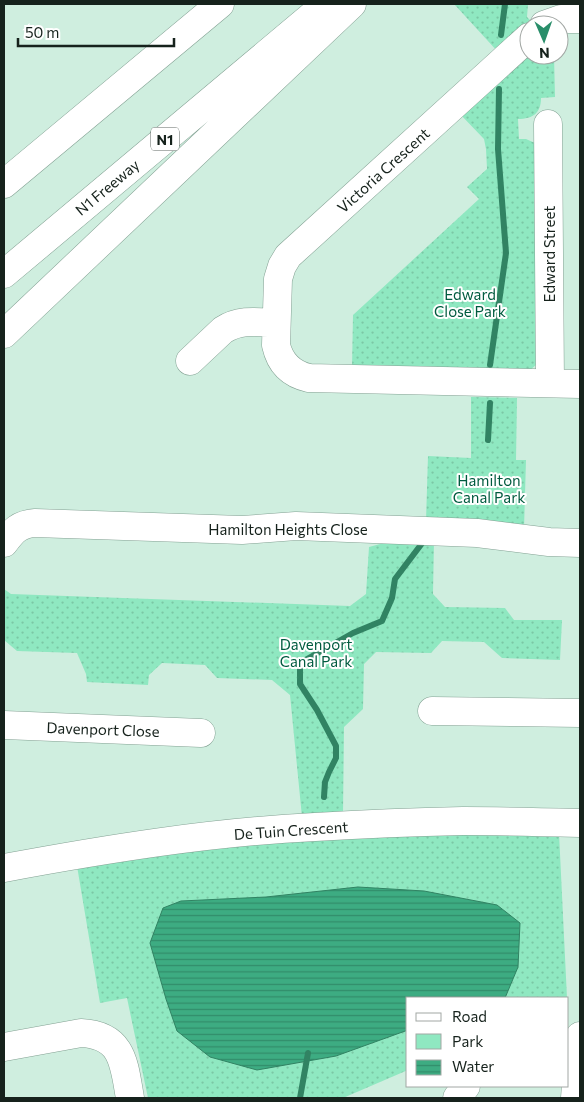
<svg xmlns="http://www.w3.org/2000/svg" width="584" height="1102" font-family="Commissioner,sans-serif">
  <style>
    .green { fill: url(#green-dots) }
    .water { fill: url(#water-rules); stroke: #318363 }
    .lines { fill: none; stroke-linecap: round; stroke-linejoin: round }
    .stream { stroke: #318363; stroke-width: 6 }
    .minor-casing { stroke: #83a193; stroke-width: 29 }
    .highway-casing { stroke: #83a193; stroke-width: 29 }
    .minor { stroke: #fff; stroke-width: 28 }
    .highway { stroke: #fff; stroke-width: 28 }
    .labels { text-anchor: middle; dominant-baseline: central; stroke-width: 4; stroke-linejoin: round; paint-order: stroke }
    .shield { fill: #fff; stroke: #5c6460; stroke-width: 1 }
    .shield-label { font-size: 14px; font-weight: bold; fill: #16221c }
    .street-label { font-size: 15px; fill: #16221c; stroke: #fff }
    .park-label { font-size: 15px; fill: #005b3f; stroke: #fff }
  </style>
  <defs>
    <pattern id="green-dots" width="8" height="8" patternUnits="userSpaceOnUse" patternTransform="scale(1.25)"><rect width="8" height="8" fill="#8fe8c1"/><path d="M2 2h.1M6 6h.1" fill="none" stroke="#7bc7a5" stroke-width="1.8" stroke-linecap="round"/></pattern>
    <pattern id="water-rules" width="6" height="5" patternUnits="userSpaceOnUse" patternTransform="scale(1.25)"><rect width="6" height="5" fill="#3dac82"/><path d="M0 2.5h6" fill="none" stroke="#328c6a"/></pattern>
  </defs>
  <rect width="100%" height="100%" fill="#cfeedf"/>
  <!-- green -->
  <path class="green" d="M454 4H528L527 17 533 23 499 53Z
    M529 55H554L555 97 541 98C541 113 533 119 518 119L519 139H526L535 143 540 358 536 365 530 370 352 369 353 315 479 199 467 187 487 169 486 149 484 139 459 113Z
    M471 397 517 398 516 460H526L524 529 426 521 428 456 471 458Z
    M434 540 433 594 445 607 505 608 514 620H562L560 660 502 658 484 642 442 641 431 653 376 652 364 664 363 709 344 727 343 815 302 817 290 695 272 680 217 678 205 665 162 663 149 675 148 685 87 682 86 674 77 653 17 651 4 640V589L11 594 350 606 366 594 369 547 380 544 384 541Z
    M463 832 559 833 567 998H408V1070L343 1098H148L127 998 100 1003 77 866 209 848 336 837Z"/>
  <!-- water -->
  <path class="water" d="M358 887 424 891 497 905 520 923 518 967 505 998H408V1030L336 1056 257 1070 210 1057 177 1031 166 999 150 943 163 908 181 901 266 897Z"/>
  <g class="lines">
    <!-- stream -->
    <path class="stream" d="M501 35 505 4
      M490 365 506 253 498 149 499 89
      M488 440 490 403
      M324 797 325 782 329 772 336 758V746L317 710 300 684V663L353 633 382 621 392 598 395 579 423 542
      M300 1098 308 1053"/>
    <defs>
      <path id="minor" d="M544 25 561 19H580
        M529 37 288 256 282 266 278 279 276 345C280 363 291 374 309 378L580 384
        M548 124 550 383
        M190 361 223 330C240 319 257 322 276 323
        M4 543C13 531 19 524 35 523L242 530 296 526 477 533 549 542 580 543
        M432 711 580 713
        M4 725 201 733
        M4 868C106 849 211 832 315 827 364 824 414 822 463 821 502 821 541 822 580 823
        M4 1047 81 1033C124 1035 124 1065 130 1098
        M457 1098 466 1086
        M575 1098 580 1036"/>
      <path id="highway" d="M4 184 220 4
        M4 274 326 4
        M4 334 352 4"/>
    </defs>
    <!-- minor casing -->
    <use href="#minor" class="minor-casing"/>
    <!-- highway casing -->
    <use href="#highway" class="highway-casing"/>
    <!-- minor -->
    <use href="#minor" class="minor"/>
    <!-- highway -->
    <use href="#highway" class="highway"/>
  </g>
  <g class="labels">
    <!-- shield labels -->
    <rect class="shield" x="151" y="127.5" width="28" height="23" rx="4"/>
    <g class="shield-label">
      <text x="165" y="139">N1</text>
    </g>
    <!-- street labels -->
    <g class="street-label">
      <text transform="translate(383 170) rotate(-42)">Victoria Crescent</text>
      <text transform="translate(107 187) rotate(-40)">N1 Freeway</text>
      <text transform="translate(549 254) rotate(-90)">Edward Street</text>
      <text x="288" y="529">Hamilton Heights Close</text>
      <text transform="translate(103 729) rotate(2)">Davenport Close</text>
      <text transform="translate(291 830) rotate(-4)">De Tuin Crescent</text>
    </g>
    <!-- park labels -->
    <g class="park-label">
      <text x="470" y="294">Edward<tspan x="470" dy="17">Close Park</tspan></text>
      <text x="489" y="480">Hamilton<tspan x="489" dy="17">Canal Park</tspan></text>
      <text x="316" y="644">Davenport<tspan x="316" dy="17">Canal Park</tspan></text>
    </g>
  </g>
  <!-- border -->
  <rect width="584" height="1102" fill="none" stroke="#16221c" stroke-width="10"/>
  <!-- legend -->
  <rect x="406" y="997" width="162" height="90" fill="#ffffff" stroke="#a2a7a4"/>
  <rect x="416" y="1013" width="25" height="8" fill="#ffffff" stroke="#a2a7a4"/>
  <text x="452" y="1022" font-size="15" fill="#16221c">Road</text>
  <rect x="416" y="1034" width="25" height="15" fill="#8fe8c1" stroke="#a2a7a4"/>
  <text x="452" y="1047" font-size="15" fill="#16221c">Park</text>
  <rect x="416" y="1060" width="25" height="15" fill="url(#water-rules)" stroke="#a2a7a4"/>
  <text x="452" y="1072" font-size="15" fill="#16221c">Water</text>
  <!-- north arrow -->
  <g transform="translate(544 40) rotate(178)"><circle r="24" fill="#ffffff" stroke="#a2a7a4"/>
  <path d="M0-4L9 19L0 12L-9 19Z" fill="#298e6a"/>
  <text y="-8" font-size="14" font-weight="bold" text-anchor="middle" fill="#16221c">N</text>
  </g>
  <!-- scale -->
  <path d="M18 38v8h156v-8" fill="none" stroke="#16221c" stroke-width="2.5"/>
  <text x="25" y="38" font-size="15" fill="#16221c" stroke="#ffffff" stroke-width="4" paint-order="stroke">50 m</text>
</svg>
